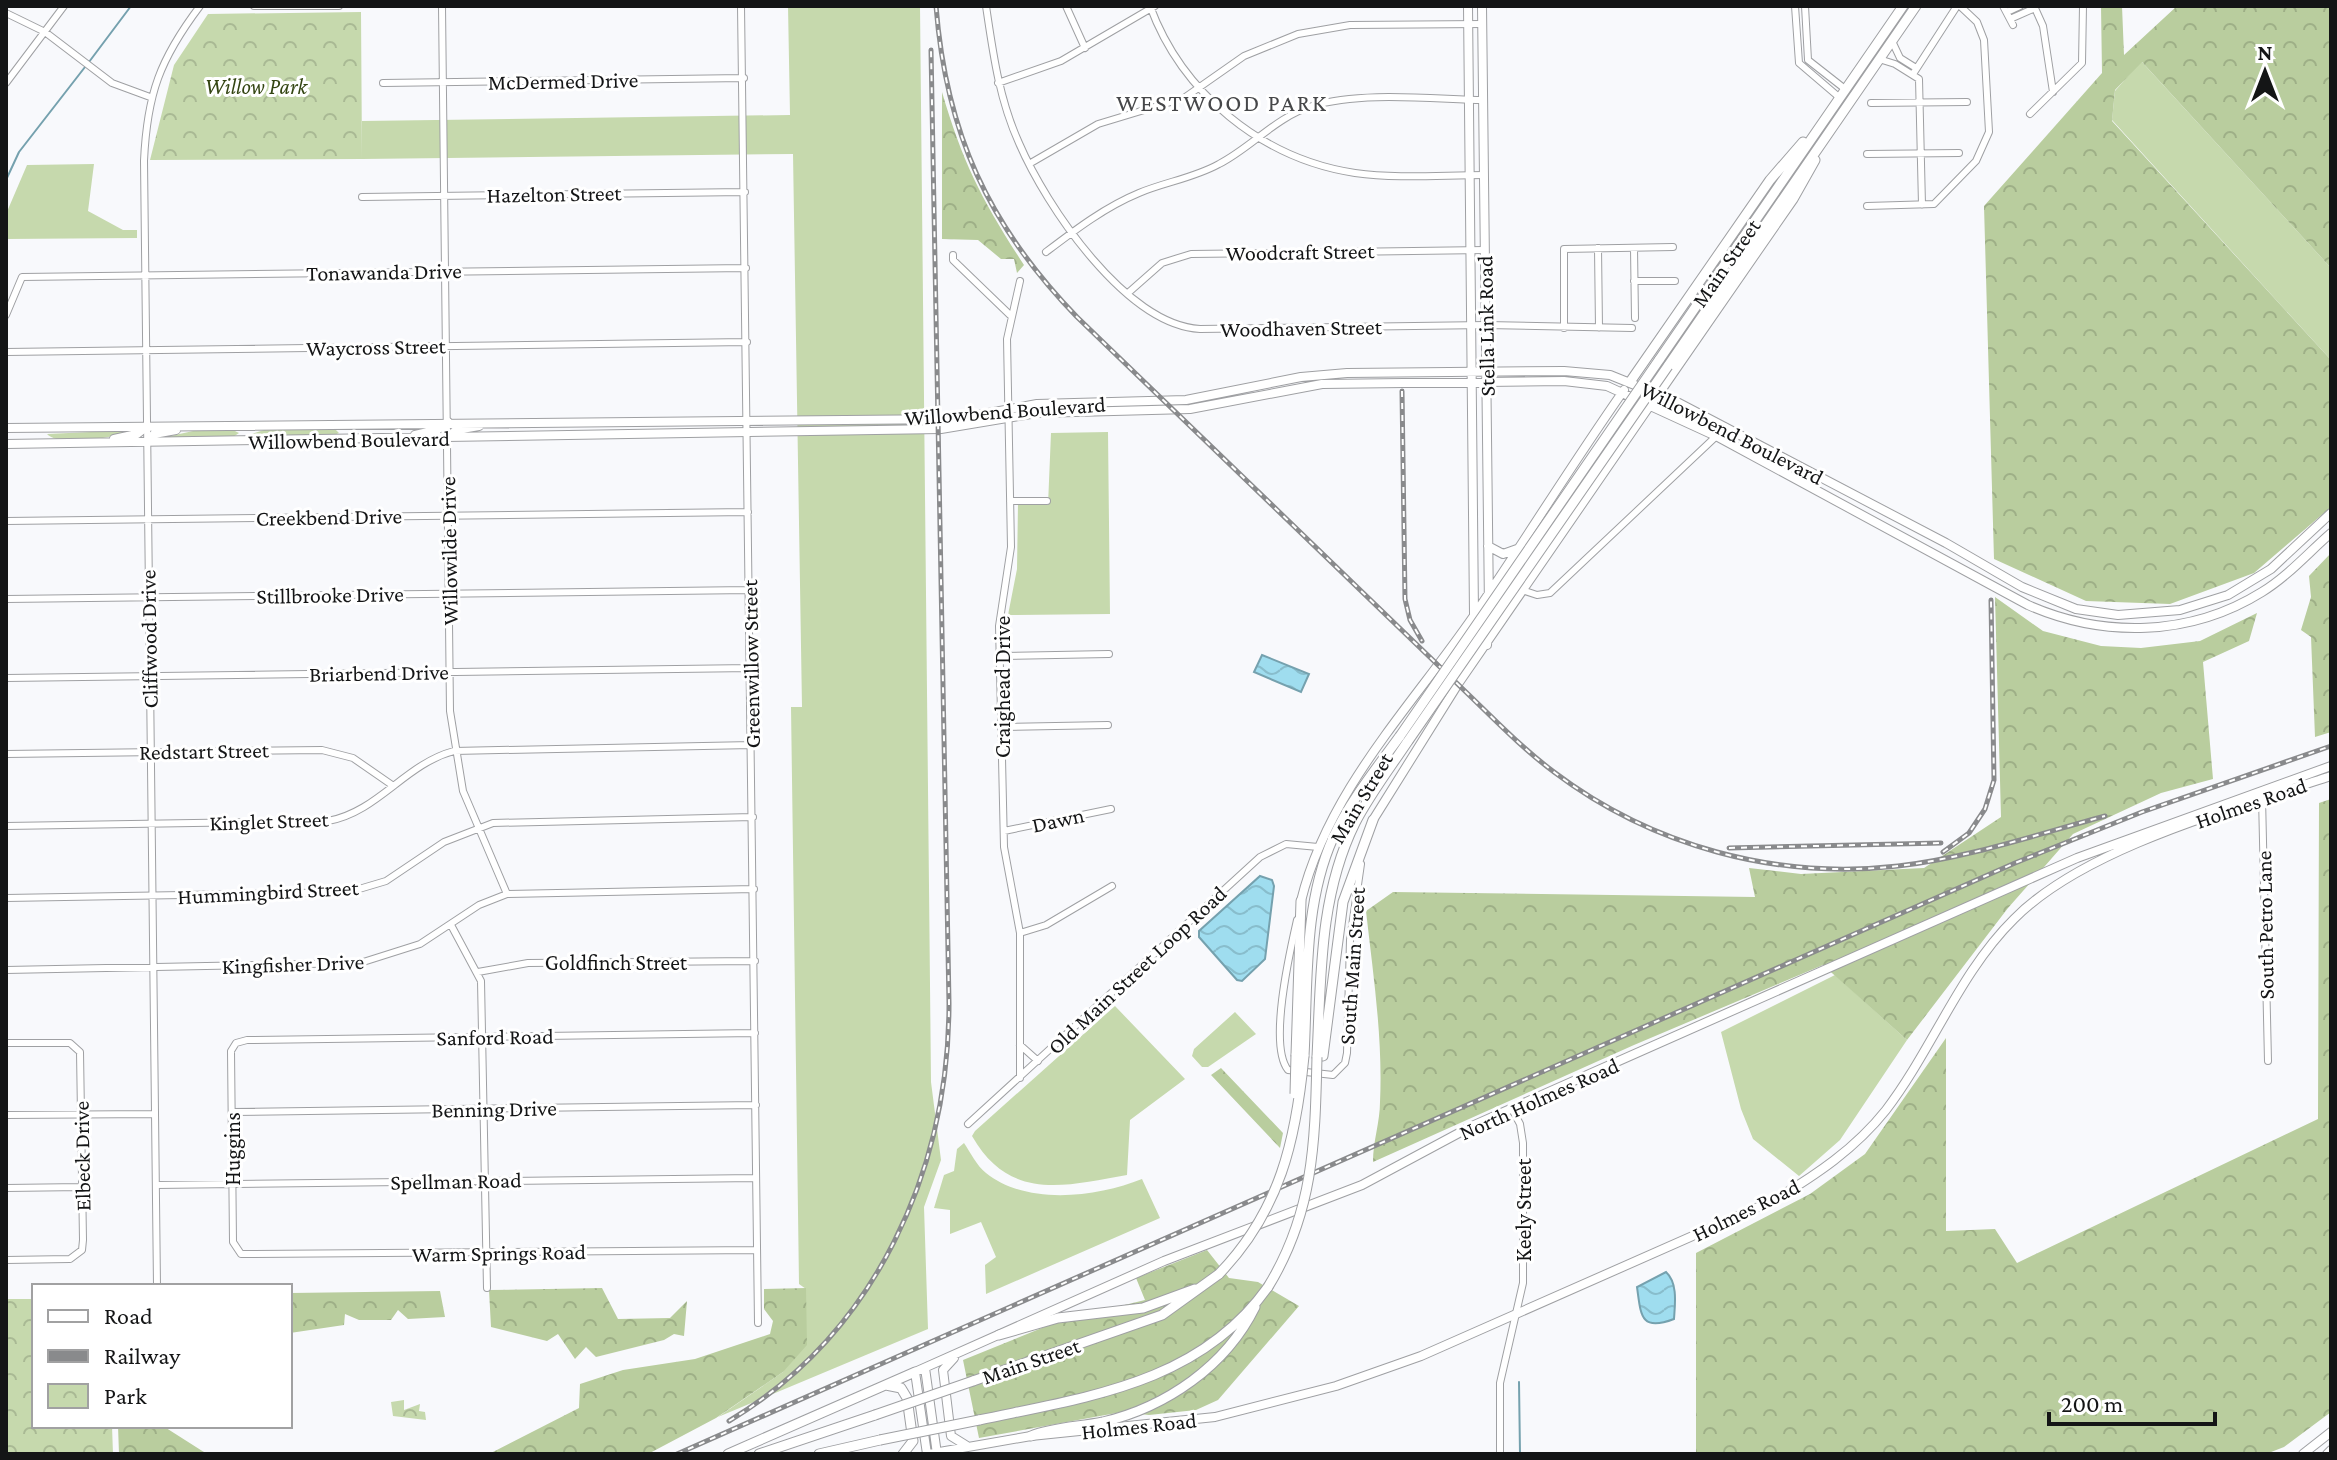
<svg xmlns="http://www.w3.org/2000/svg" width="2337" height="1460" font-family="'Crimson Pro',serif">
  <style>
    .grass { fill: #c6d9ad }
    .forest { fill: url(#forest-crowns) }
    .park { fill: url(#park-crowns) }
    .water { fill: url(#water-waves); stroke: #75a1ae; stroke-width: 2 }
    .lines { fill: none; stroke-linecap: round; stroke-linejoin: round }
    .stream { stroke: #75a1ae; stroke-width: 2 }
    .minor-casing { stroke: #9fa0a3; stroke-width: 8 }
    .major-casing { stroke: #9fa0a3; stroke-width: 10 }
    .highway-casing { stroke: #9fa0a3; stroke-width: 11 }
    .minor { stroke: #fff; stroke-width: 6 }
    .major { stroke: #fff; stroke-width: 8 }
    .highway { stroke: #fff; stroke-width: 9 }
    .rail-casing { stroke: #898a8c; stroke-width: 5 }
    .rail { stroke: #fff; stroke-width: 2; stroke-dasharray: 6; stroke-linecap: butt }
    .highway-bridge-casing { stroke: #9fa0a3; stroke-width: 11; stroke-linecap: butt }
    .highway-bridge { stroke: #fff; stroke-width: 9 }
    .labels { text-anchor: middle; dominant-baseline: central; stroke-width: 6; stroke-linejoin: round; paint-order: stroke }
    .street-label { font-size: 22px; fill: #141516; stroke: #fff }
    .park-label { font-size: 22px; font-style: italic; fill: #334512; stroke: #fff }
    .neighbourhood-label { font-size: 24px; letter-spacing: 2px; fill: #464749; stroke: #fff }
  </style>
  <defs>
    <pattern id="forest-crowns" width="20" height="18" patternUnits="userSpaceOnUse" patternTransform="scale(2)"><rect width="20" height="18" fill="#b9cd9e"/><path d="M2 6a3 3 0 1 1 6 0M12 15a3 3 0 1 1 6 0" fill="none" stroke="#9eaf87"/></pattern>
    <pattern id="park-crowns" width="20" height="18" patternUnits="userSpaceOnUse" patternTransform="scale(2)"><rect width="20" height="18" fill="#c6d9ad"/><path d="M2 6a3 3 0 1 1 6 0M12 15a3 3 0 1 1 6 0" fill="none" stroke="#a9b994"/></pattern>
    <pattern id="water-waves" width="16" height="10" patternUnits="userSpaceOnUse" patternTransform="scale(2)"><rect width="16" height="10" fill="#9fddef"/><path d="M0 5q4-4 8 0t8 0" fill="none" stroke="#88bdcc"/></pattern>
  </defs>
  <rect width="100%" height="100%" fill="#f8f9fc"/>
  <!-- grass -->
  <path class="grass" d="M788 6H920L931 1082 941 1160 924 1207 928 1329 718 1417 783 1372 806 1289 799 1284 791 707H802L793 154 362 159V121L790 115Z
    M2141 61 2331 268V360L2112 120 2115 91Z
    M94 164 88 211 123 230H137V238L6 239V214L27 165Z
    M333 427 339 433 332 436 252 434 270 428Z
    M229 428 239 433 233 437 157 439 202 429Z
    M134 430 135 432C115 436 60 448 47 434Z
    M1108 432 1110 614 1008 615 1017 569 1018 503 1048 505 1051 433Z
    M1835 975 1907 1040 1840 1140 1799 1176 1753 1139 1741 1109 1721 1032Z
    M1115 1006 1185 1079 1130 1120 1127 1175C1064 1186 1010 1202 972 1136L975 1131Z
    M1235 1012 1256 1034 1208 1067H1202L1192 1056 1194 1049Z
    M964 1143C970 1152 977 1166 986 1173 1027 1206 1097 1197 1142 1179L1160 1218 986 1294 985 1265 996 1257 981 1222 950 1234V1210L934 1208 944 1175 954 1171 957 1149Z"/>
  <!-- forest -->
  <path class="forest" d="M2101 6H2122L2124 55 2177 6H2331V268L2142 62 2115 90 2112 121 2331 360V507L2254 573 2170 604 2086 601 1994 559 1984 206 2102 73Z
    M942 92C963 164 983 202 1024 265L1017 273 1014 259H1001L978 240 942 239Z
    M2331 553V732L2315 737 2311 637 2301 630 2311 597 2309 576Z
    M1995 597 2043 631 2101 646 2141 648 2200 641 2257 613 2249 641 2203 662 2213 779 2161 793 2073 834 2008 908 1907 1040 1823 965 1634 1045 1373 1162C1373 1141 1380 1122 1380 1102 1383 1038 1373 974 1366 911L1393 892 1755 897 1749 868 1801 874 1924 868 2001 817Z
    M2331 799V1412L2284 1447 2266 1454H1696V1253L1810 1194 1865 1154 1946 1038V1231L1995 1229 2017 1263 2318 1119 2319 803Z
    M1221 1068 1283 1133 1280 1148 1211 1075Z
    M1207 1250 1229 1278 1258 1282 1299 1306 1218 1400 1196 1410 1149 1415 1122 1412 979 1438 963 1360 1059 1321 1145 1300 1136 1278Z
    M602 1288 618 1319 670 1318 687 1301 684 1336 674 1334 664 1340 596 1357 586 1347 575 1359 558 1334 547 1341 491 1327 489 1290Z
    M806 1288 807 1345 783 1372 716 1418 648 1454H489L579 1408 580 1384 623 1370 695 1359 770 1334 773 1321 764 1309V1289Z
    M440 1291 445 1317 408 1319 398 1310 391 1320H359L345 1314 344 1325 290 1333V1293Z
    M118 1426H163L207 1454H119Z"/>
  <!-- park -->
  <path class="park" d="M361 12 362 159 150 160 174 65 208 14Z
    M6 1299H34V1426H112L113 1454H6Z
    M404 1400V1410L420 1404 419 1411 425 1412 426 1420 393 1416 391 1402Z"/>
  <!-- water -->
  <path class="water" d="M1262 655 1309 674 1301 692 1254 672Z
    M1260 876 1272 880 1274 886 1265 959 1242 981 1237 980 1199 937V931Z
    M1666 1272C1678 1283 1675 1304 1674 1319 1640 1332 1641 1315 1637 1287Z"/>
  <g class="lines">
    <!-- stream -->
    <path class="stream" d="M89 62 131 6
      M6 180 19 152 85 67
      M1519 1382 1520 1454"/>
    <defs>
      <path id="minor" d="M254 6H339
        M442 6 450 711 463 791 507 894
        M741 6 758 1323
        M986 6C993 53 999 99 1019 143 1046 206 1126 325 1200 329L1486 325 1632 328
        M1066 6 1085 48
        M1150 6C1182 93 1262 159 1355 173 1397 179 1442 175 1484 175
        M1795 6 1799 63 1840 98
        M1805 6 1808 60 1845 89
        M2003 6 2013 25
        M2034 6 2043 26 2053 92
        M2007 12 2020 6
        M6 13 45 32 112 83 150 97
        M2010 19 2035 8
        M1892 41 1900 58 1916 68
        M1879 59 1895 64 1919 79 1922 205
        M1913 74 1957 6
        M6 83 64 6
        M383 83 744 78
        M998 83 1061 61 1155 6
        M1871 103 1967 102
        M2030 114 2082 63 2083 6
        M1867 154 1959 153
        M1029 164 1098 124 1184 98 1244 56 1298 34 1350 25 1483 24
        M362 197 745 192
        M1867 206 1934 204 1976 161 1989 132 1984 40 1977 22 1960 6
        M1598 248 1599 328
        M1634 248 1635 318
        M1046 252C1075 230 1105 207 1139 193 1165 182 1194 178 1219 164 1252 147 1276 117 1312 106 1361 91 1432 99 1483 100
        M953 255V260L1010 315
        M1634 281H1675
        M1128 293 1162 263 1191 254 1485 250
        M6 315 22 277 746 268
        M1564 328V249L1673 247
        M6 352 747 342
        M1010 501H1047
        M6 521 748 512
        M1525 591 1537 595 1550 593 1726 427
        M6 599 750 590
        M1001 656 1109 654
        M6 678 751 668
        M1002 727 1108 725
        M6 754 322 750 353 758 392 785
        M2262 797 2268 1061
        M6 826 328 821C378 812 405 764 454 751L752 745
        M1004 831 1111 809
        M6 898 349 892 386 881 444 842 493 823 753 817
        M1297 920C1290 951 1268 1045 1288 1070L1333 1075 1345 1063 1347 1053 1350 940 1361 864
        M451 925 481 981 487 1288
        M1020 933 1046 925 1112 886
        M6 970 360 963 420 944 479 905 507 894 754 889
        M478 972 528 963 755 961
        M755 1033 247 1040 236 1043 231 1051 233 1242 241 1254 757 1250
        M6 1043H70L80 1052 83 1240 82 1250 70 1259 6 1260
        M1020 1045 1038 1061
        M1020 1078V933L1004 847 999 626 1011 547 1007 339 1020 281
        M232 1112 756 1105
        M6 1115 155 1114
        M968 1124 1260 857 1286 844 1318 847
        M156 1185 756 1178
        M6 1188 82 1187
        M157 1286 144 161C147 94 160 59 200 6
        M1500 1454V1383L1523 1283V1143L1520 1124 1512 1109"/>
      <path id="major" d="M1468 6 1474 615
        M1482 6 1489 609
        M6 428 956 419 1037 404 1186 400 1301 377 1347 373 1564 371 1610 375 1677 402 1946 543 2022 587 2076 609 2118 615 2180 610 2228 595 2271 569 2331 513
        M415 435 437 430 448 422
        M448 438 456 430 479 426
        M114 439 137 434 146 427
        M146 442 154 434 176 430
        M6 444 941 429 1037 413 1190 409 1322 384 1564 381 1607 386 1718 437 2028 605C2103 638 2190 637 2262 592 2288 576 2308 553 2331 533
        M1488 546 1503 554 1517 549
        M1487 645 1489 622
        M1373 820 1458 684 1653 401
        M1301 901C1328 791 1410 708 1473 617 1524 542 1572 464 1624 390
        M954 1358 943 1370 951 1436 967 1446
        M925 1368 937 1454
        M927 1454 915 1372 1164 1261 1362 1185 1472 1126 2077 858 2331 766
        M928 1454 1031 1436 1215 1417 1336 1386 1421 1356 1774 1200C1816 1175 1855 1149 1886 1110 1932 1050 1960 972 2014 919 2085 847 2235 808 2331 776
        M2303 1454 2331 1432
        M2327 1454 2331 1450"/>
      <path id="highway" d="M1659 360 1903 6
        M1668 366 1916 6
        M1630 382 1770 180 1803 142
        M1658 394 1793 199 1815 160
        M1296 1055 1301 901
        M1304 1056C1308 984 1303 905 1333 838 1350 801 1376 769 1400 736
        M1323 1056 1343 902 1373 820
        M1317 1057C1321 977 1319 896 1355 823 1370 794 1390 768 1408 741
        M999 1335 1058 1318 1143 1308 1195 1289
        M973 1381 1162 1315 1219 1274
        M886 1385 901 1388 907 1398 913 1441 903 1454
        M979 1420C1086 1397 1199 1384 1268 1287
        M1031 1436C1054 1427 1079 1427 1103 1422 1166 1407 1226 1366 1255 1307
        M728 1454 915 1372
        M759 1454 875 1415
        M819 1454 880 1440"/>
    </defs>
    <!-- minor casing -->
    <use href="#minor" class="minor-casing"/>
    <!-- major casing -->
    <use href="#major" class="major-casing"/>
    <!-- highway casing -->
    <use href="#highway" class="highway-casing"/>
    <!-- minor -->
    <use href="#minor" class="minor"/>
    <!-- major -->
    <use href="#major" class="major"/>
    <!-- highway -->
    <use href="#highway" class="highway"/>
    <defs>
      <path id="rail" d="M936 6C946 133 988 225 1077 317L1468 694C1496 721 1523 749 1554 772 1652 846 1776 880 1898 866 1968 858 2038 834 2105 816
        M1402 391 1405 599 1410 620 1422 641
        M1729 848 1941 843
        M1943 852 1969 833 1985 809 1994 780 1991 600
        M729 1421C876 1333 949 1170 949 1003L931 50
        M677 1454 2015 863 2142 812 2331 746"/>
    </defs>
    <!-- rail casing -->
    <use href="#rail" class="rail-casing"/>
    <!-- rail -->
    <use href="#rail" class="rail"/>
    <defs>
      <path id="highway-bridge" d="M1400 736 1659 360
        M1408 741 1668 366
        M1295 1094 1296 1055
        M1219 1274C1280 1211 1296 1140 1304 1056
        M1268 1287C1314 1212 1315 1142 1317 1057
        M875 1415 973 1381
        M880 1440 979 1420"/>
    </defs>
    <!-- highway-bridge casing -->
    <use href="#highway-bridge" class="highway-bridge-casing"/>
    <!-- highway-bridge -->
    <use href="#highway-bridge" class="highway-bridge"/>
  </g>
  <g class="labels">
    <!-- street labels -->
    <g class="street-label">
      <text transform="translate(563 81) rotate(-1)">McDermed Drive</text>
      <text transform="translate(554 194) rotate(-1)">Hazelton Street</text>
      <text transform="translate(1300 252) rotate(-1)">Woodcraft Street</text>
      <text transform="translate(1726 263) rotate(-55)">Main Street</text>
      <text transform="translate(384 272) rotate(-1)">Tonawanda Drive</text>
      <text transform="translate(1486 326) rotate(-91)">Stella Link Road</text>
      <text transform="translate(1301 328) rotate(-1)">Woodhaven Street</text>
      <text transform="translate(376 347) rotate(-1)">Waycross Street</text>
      <text transform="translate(1005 411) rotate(-4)">Willowbend Boulevard</text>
      <text transform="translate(1732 433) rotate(27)">Willowbend Boulevard</text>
      <text transform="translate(349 440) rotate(-1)">Willowbend Boulevard</text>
      <text transform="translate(329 517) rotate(-1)">Creekbend Drive</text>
      <text transform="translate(449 551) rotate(-91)">Willowilde Drive</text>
      <text transform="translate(330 595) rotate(-1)">Stillbrooke Drive</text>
      <text transform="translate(149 639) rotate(-91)">Cliffwood Drive</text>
      <text transform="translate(751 664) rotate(-91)">Greenwillow Street</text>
      <text transform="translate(379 673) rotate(-1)">Briarbend Drive</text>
      <text transform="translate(1002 687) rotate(-90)">Craighead Drive</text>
      <text transform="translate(204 751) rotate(-1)">Redstart Street</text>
      <text transform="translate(1361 798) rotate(-59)">Main Street</text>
      <text transform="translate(2251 803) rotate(-19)">Holmes Road</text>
      <text transform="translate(1058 820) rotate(-12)">Dawn</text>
      <text transform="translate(269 821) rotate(-2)">Kinglet Street</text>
      <text transform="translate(268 892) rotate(-3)">Hummingbird Street</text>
      <text transform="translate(2265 925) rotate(-91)">South Petro Lane</text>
      <text x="616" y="962">Goldfinch Street</text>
      <text transform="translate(293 964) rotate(-2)">Kingfisher Drive</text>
      <text transform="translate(1352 966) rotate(-86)">South Main Street</text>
      <text transform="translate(1137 970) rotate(-43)">Old Main Street Loop Road</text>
      <text transform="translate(495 1037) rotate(-1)">Sanford Road</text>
      <text transform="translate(1539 1099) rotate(-24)">North Holmes Road</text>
      <text transform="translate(494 1109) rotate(-1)">Benning Drive</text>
      <text transform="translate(232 1149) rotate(-90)">Huggins</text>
      <text transform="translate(82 1156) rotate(-91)">Elbeck Drive</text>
      <text transform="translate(456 1181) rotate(-1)">Spellman Road</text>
      <text transform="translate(1523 1210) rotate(-90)">Keely Street</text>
      <text transform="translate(1746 1210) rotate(-26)">Holmes Road</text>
      <text transform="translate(499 1253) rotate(-1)">Warm Springs Road</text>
      <text transform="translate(1031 1361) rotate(-19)">Main Street</text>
      <text transform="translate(1139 1426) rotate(-6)">Holmes Road</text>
    </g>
    <!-- park labels -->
    <g class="park-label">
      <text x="256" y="86">Willow Park</text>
    </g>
    <!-- neighbourhood labels -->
    <g class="neighbourhood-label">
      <text x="1222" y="102">WESTWOOD PARK</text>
    </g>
  </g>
  <!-- border -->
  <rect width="2337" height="1460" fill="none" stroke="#141516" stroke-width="16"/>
  <!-- legend -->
  <rect x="32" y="1284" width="260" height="144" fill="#ffffff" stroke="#a1a1a2" stroke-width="2"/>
  <rect x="48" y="1310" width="40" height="12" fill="#ffffff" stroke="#a1a1a2" stroke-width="2"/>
  <text x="104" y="1324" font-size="24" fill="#141516">Road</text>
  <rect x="48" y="1350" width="40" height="12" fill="#898a8c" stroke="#a1a1a2" stroke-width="2"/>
  <text x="104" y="1364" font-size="24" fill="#141516">Railway</text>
  <rect x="48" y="1384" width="40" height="24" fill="url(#park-crowns)" stroke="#a1a1a2" stroke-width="2"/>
  <text x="104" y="1404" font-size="24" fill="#141516">Park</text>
  <!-- north arrow -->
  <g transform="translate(2265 72)" stroke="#ffffff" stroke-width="6" paint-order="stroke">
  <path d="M0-6L14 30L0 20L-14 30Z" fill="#141516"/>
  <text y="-12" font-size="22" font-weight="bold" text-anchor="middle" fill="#141516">N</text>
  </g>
  <!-- scale -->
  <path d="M2049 1412v12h166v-12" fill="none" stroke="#141516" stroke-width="4"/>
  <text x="2061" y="1412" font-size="24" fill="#141516" stroke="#ffffff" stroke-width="6" paint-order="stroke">200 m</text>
</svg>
